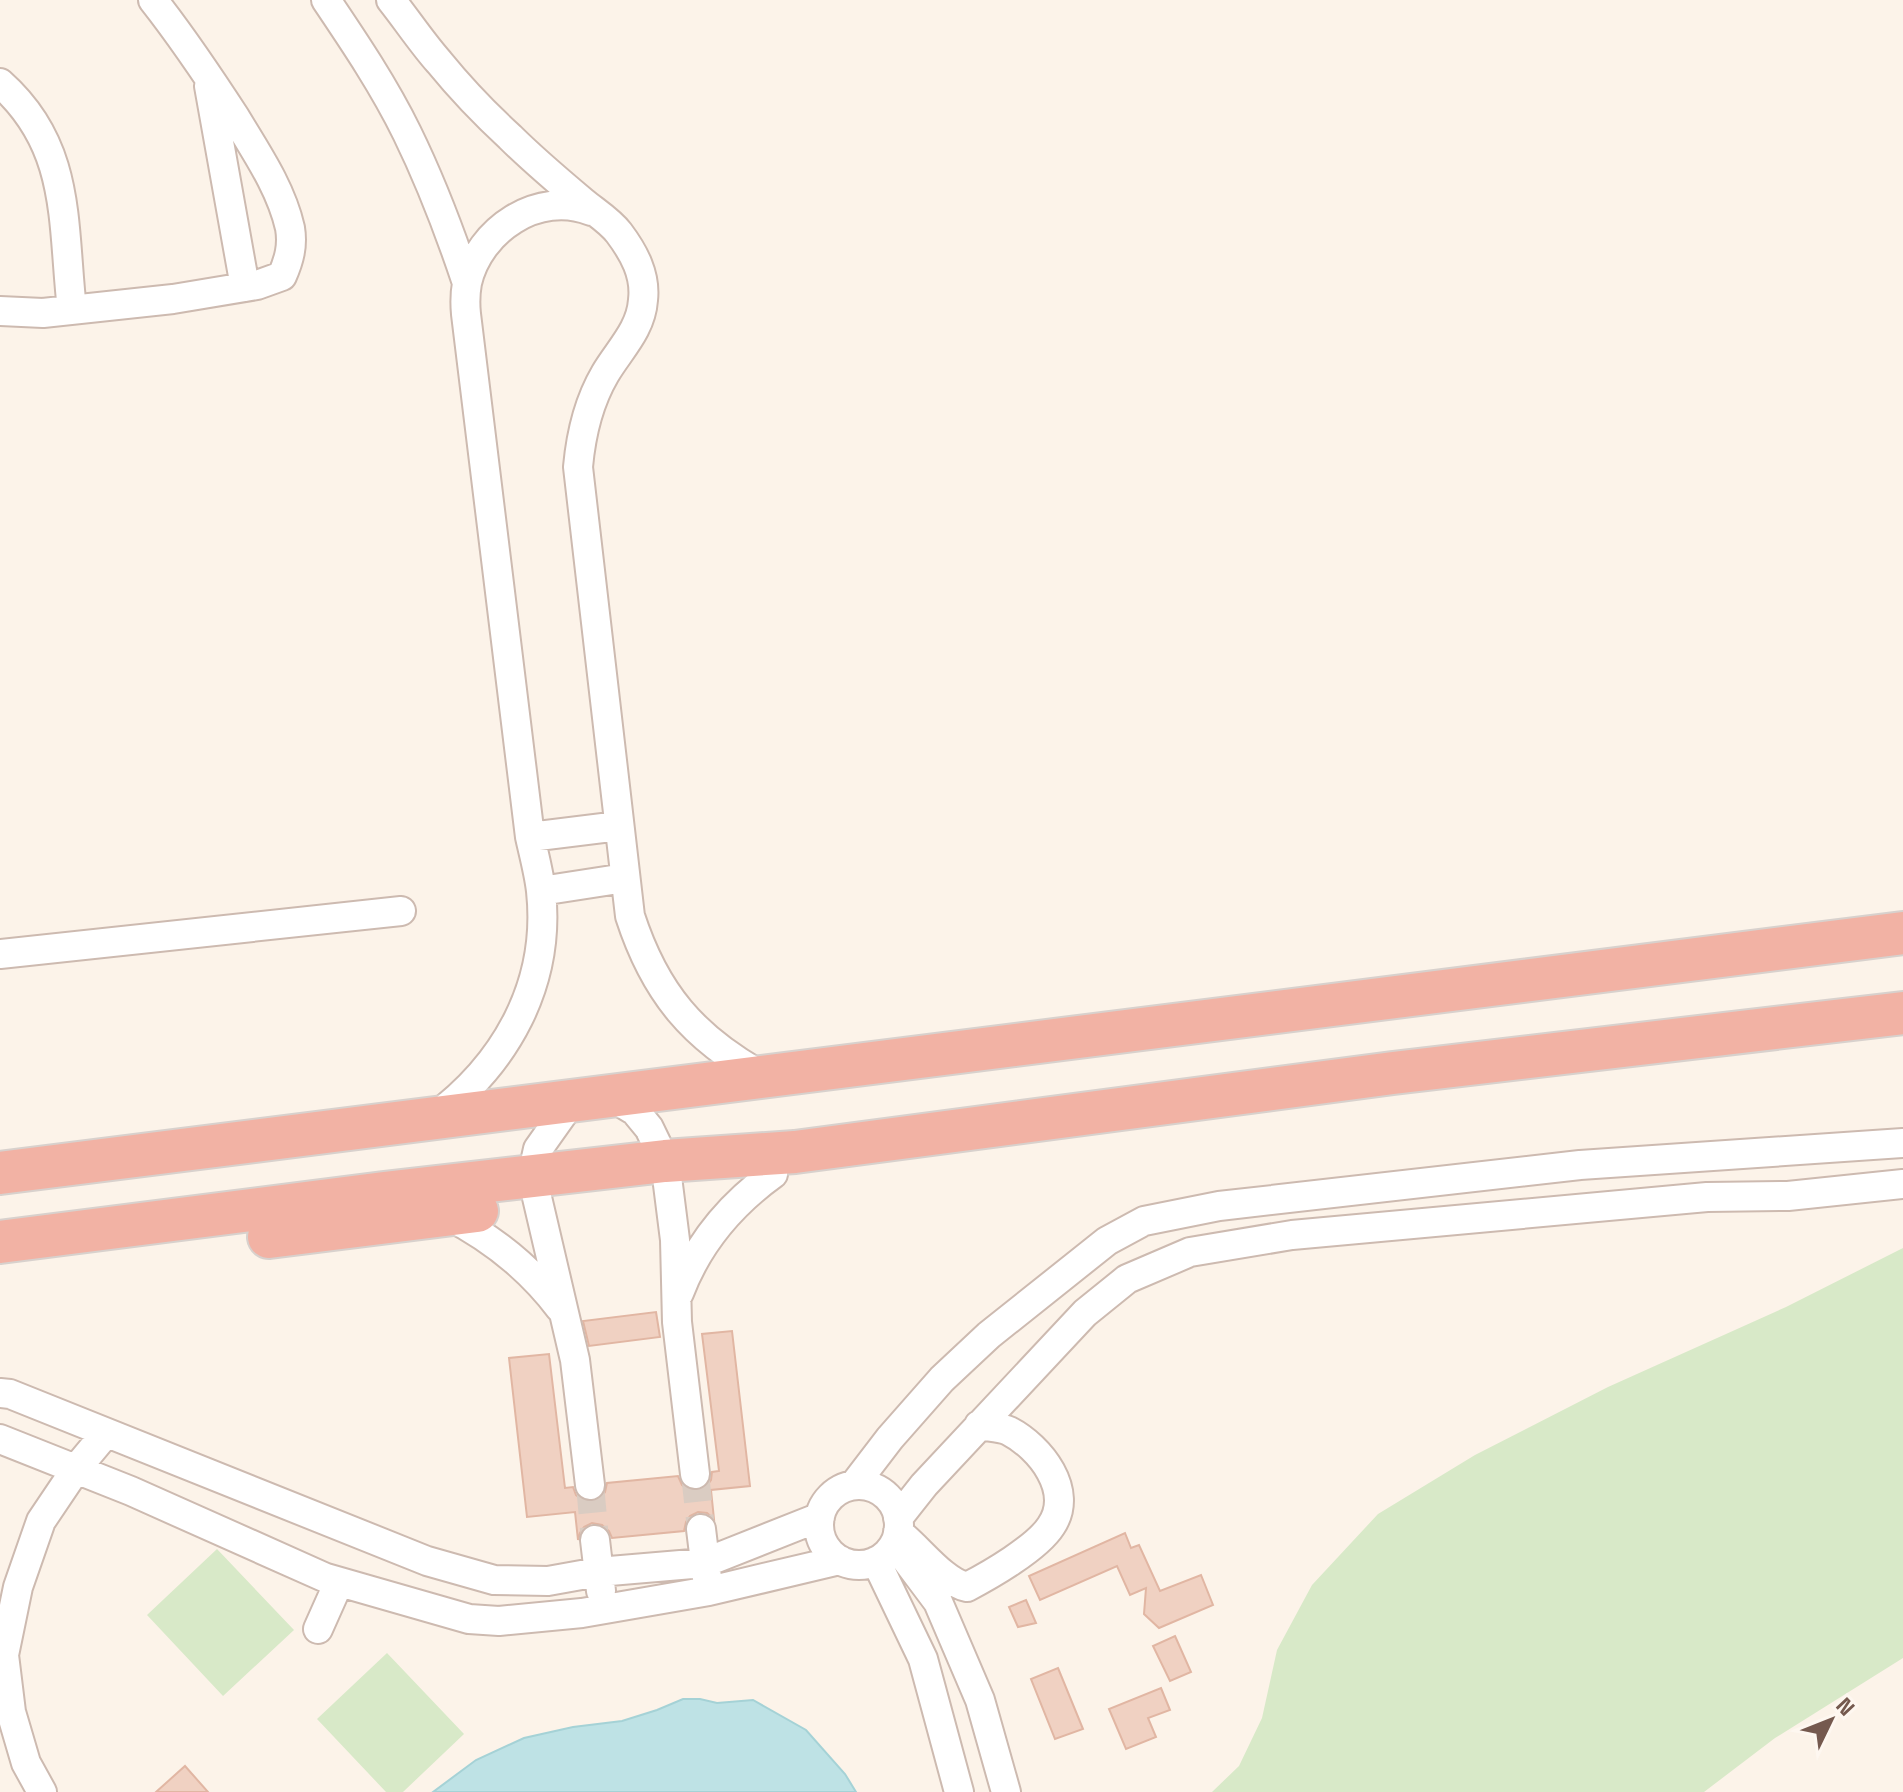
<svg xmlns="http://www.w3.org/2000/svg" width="1903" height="1792" font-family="'Space Grotesk',sans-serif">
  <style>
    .green { fill: #d8e9c8 }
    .water { fill: #bee2e5; stroke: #a5d2d6; stroke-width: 2 }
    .building { fill: #f0d1c2; stroke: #e1b6a3; stroke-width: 2 }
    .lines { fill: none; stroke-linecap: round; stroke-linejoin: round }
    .minor-tunnel { stroke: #daccc2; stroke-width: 28; stroke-dasharray: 28 14; stroke-linecap: butt }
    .minor-casing { stroke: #cdbab0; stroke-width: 32 }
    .highway-casing { stroke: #d8d1cd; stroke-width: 46 }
    .minor { stroke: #fff; stroke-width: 28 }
    .highway { stroke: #f2b2a4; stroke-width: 42 }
  </style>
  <rect width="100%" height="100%" fill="#fcf3e9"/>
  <!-- green -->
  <path class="green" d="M1903 1248V1658L1775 1738 1704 1792H1212L1239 1766 1262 1718 1277 1650 1312 1585 1378 1514 1475 1455 1608 1387 1786 1307Z
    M217 1549 294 1630 223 1696 147 1615Z
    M387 1653 464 1734 403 1792H386L317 1719Z"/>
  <!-- water -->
  <path class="water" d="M683 1699H700L717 1703 753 1700 806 1730 845 1774 856 1792H433L476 1760 524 1738 573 1727 622 1721 657 1710Z"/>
  <!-- building -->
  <path class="building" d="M656 1312 660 1337 589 1346 583 1321Z
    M732 1331 750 1486 711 1490 714 1519 707 1513 698 1512 690 1516 686 1522 684 1531 612 1538 609 1531 602 1525 592 1523 584 1527 580 1533 578 1540 575 1512 527 1517 509 1358 549 1354 565 1488 573 1487 576 1495 583 1500 591 1502 600 1499 605 1492 607 1483 678 1476 682 1485 689 1490 696 1491 706 1487 711 1480 712 1472 719 1471 702 1334Z
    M1125 1533 1131 1548 1139 1545 1160 1591 1201 1575 1213 1605 1159 1628 1144 1614 1146 1588 1130 1595 1117 1566 1040 1600 1029 1576Z
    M1026 1600 1036 1623 1018 1627 1009 1607Z
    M1175 1636 1191 1672 1170 1681 1153 1646Z
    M1058 1668 1083 1729 1055 1739 1031 1679Z
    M1161 1688 1170 1710 1148 1718 1156 1737 1126 1749 1109 1709Z
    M185 1766 208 1792H156Z"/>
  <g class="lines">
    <!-- minor-tunnel -->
    <path class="minor-tunnel" d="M695 1474 701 1529
      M590 1485 595 1540"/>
    <defs>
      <path id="minor" d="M326 0C355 43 384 86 407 133 431 182 450 232 467 283
        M391 0C407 20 422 43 439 62 461 89 485 114 510 137 533 160 558 181 583 202 595 212 610 221 619 233 634 253 646 275 643 300 641 330 619 350 605 374 588 403 581 434 578 467L630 916C655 993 693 1038 764 1077
        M0 83C72 147 62 223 72 310
        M209 86 245 287
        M0 311 43 313 173 299 257 285 282 276C289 260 293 246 290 228 281 188 256 152 235 117 209 77 183 38 153 0
        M530 837 619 826
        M541 891 625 878
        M0 954 401 911
        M610 1096 635 1111 649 1128 665 1161 675 1240 677 1322 695 1474
        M572 1101 538 1149 532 1176 575 1360 590 1485
        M433 1118C506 1064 551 984 541 891 539 873 534 855 530 837L466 314C465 304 465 294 467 283 479 230 538 190 591 211
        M447 1215C492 1238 529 1267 560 1308
        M679 1293C698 1243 730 1205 773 1174
        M0 1393 10 1394 427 1561 494 1580 548 1581 598 1572 704 1563 820 1517
        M0 1439 131 1491 326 1578 469 1619 499 1621 582 1613 709 1591 840 1560
        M854 1485 890 1438 942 1379 989 1335 1107 1241 1144 1221 1219 1206 1580 1165 1903 1143
        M819 1525a40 40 0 1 1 80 0a40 40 0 1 1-80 0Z
        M898 1518 924 1485 1085 1313 1127 1279 1190 1252 1292 1235 1707 1197 1788 1196 1903 1184
        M701 1529 707 1578
        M898 1532C919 1548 943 1582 967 1587 990 1575 1037 1548 1051 1526 1075 1491 1040 1447 1009 1431 1001 1427 989 1427 979 1425
        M595 1540 601 1591
        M899 1550 938 1602 980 1700 1006 1792
        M876 1561 923 1659 959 1792
        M318 1629 339 1582
        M42 1792 26 1763 11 1712 4 1655 18 1587 41 1521 76 1469 106 1433"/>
      <path id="highway" d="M0 1173 1903 933
        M269 1237 477 1211
        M0 1242 384 1193 665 1161 795 1152 1393 1073 1903 1013"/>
    </defs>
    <!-- minor casing -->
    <use href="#minor" class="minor-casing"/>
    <!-- highway casing -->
    <use href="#highway" class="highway-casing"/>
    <!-- minor -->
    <use href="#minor" class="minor"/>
    <!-- highway -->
    <use href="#highway" class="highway"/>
  </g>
  <!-- north arrow -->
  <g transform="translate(1831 1720) rotate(47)" stroke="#fef7f0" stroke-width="6" paint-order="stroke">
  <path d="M0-6L14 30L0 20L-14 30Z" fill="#75594e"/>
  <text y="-12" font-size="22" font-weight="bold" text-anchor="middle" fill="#75594e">N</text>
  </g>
</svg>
